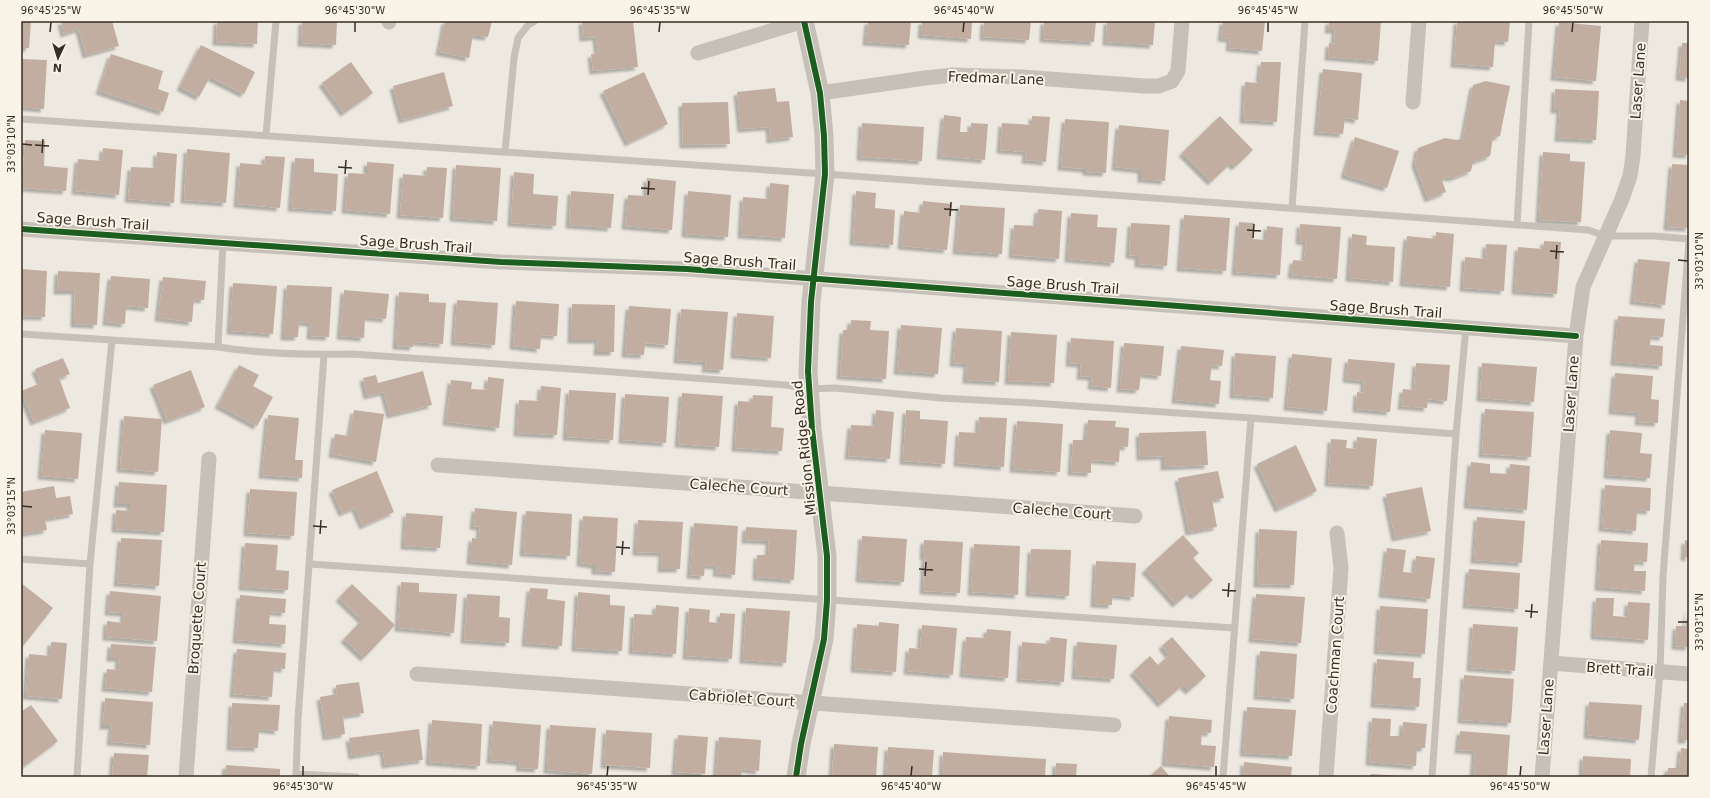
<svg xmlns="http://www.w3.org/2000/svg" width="1710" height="798" font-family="'DejaVu Sans',sans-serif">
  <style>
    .building { fill: #c2aea1; filter: url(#shadow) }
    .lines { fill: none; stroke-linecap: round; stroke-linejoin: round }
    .service { stroke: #c6c0b8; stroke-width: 7 }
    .minor { stroke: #c6c0b8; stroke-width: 15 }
    .tertiary { stroke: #c6c0b8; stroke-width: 19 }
    .cycleway-casing { stroke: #faf3e7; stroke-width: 8 }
    .cycleway { stroke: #1b5e20; stroke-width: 6 }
    .ticks { fill: none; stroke: #372d27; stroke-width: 1.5 }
    .labels { text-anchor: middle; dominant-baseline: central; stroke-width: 4; stroke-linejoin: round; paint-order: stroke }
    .street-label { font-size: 14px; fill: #372d27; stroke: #faf3e7 }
    .neatline { fill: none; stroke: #372d27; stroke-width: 1.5 }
    .ticks-label { font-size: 10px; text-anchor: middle; fill: #372d27 }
  </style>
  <defs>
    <filter id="shadow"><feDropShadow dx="-3.5" dy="3.5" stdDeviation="1" flood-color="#0004"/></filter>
  </defs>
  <rect width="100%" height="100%" fill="#ede8e0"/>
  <!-- building -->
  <path class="building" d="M21 21H31L29 48H21Z
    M61 21H112L119 46 86 55 79 29 64 34Z
    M217 21H258L257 44 216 42Z
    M302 21H337L336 45 301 43Z
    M445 21H492L488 37 473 35 469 58 439 52Z
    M582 21H633L638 67 593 71 591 54H598L596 37 583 38Z
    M868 21H911L909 45 866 42Z
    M922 21H972L971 39 921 35Z
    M984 21H1031L1029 40 983 37Z
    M1044 21H1096L1094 42 1043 39Z
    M1107 21H1155L1153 45 1106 42Z
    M1223 21H1265L1262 51 1229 48 1230 39 1221 38Z
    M1329 21H1381L1378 61 1328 57 1329 43 1334 44 1335 30H1328Z
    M1457 21H1510L1508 42 1495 41 1493 67 1454 64Z
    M1559 22 1601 26 1596 81 1554 77Z
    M1682 43H1689V78L1679 77Z
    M201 45 255 72 244 94 210 77 199 97 180 87Z
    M111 54 163 71 158 89 169 93 163 112 99 91Z
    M21 59 47 60 44 109 21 107Z
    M351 62 373 93 344 113 322 83Z
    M1261 62H1281L1277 122 1243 120 1245 82 1259 83Z
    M1323 69 1362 73 1358 120 1345 118 1343 134 1317 132Z
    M444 72 453 106 402 120 393 86Z
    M644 72 668 124 628 143 603 91Z
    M1486 81 1510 86 1500 136 1493 138 1490 156 1473 162 1471 171 1452 178 1448 177 1442 180 1446 192 1428 199 1415 163 1418 148 1445 138 1457 140 1463 138 1473 85Z
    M775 88 777 102 789 101 793 137 770 140 769 127 741 129 737 92Z
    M1555 89 1599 91 1596 140 1558 138 1560 110H1554Z
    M1680 100 1689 101V155L1676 154Z
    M728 102 730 144 683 145 682 103Z
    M944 115 961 117 960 132H971V123L988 124 985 160 940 156Z
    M1032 116 1050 117 1046 162 1025 160 1026 152 1000 150 1002 123 1032 125Z
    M1220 116 1253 150 1235 167 1231 163 1211 182 1182 153Z
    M1065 119 1109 122 1106 173 1086 172V169L1061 167Z
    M862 123 924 127 922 161 860 157Z
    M1119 125 1169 130 1165 181 1141 179V170L1115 167Z
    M1355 137 1399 151 1387 188 1344 175Z
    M25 140 45 141 44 166 68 168 66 191 22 188Z
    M103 148 123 150 119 195 75 191 78 159 102 161Z
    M187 149 230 153 226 203 184 200Z
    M157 152 177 154 174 203 128 199 131 167 156 168Z
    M1543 152 1570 154V161L1585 162 1581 222 1539 220Z
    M265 156 285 157 280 208 237 204 240 163 264 165Z
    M295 158 314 159V172L338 174 336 211 291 208Z
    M367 162 394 164 390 214 345 210 348 173 367 174Z
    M1672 164 1689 165V228L1667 227Z
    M456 165 501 168 497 221 453 218Z
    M427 167 447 168 443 218 400 215 403 174 426 176Z
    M514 172 534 174 533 194 558 196 556 226 511 223Z
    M647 178 676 181 672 230 625 226 628 195 646 196Z
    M770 183 789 185 785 238 741 235 743 197 769 199Z
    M571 191 614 194 611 228 569 225Z
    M688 191 731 195 728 237 685 234Z
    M856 191 876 193 875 208 895 210 893 245 853 242Z
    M923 201 952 204 947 250 901 246 904 211 922 213Z
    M960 205 1005 208 1002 254 956 251Z
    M1038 209 1062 211 1059 259 1012 255 1014 225 1036 226Z
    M1071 213 1098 215 1097 227 1117 228 1114 263 1068 259Z
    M1184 215 1230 218 1226 271 1180 268Z
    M1239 222 1254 223 1253 239 1266 240 1267 226 1283 228 1280 275 1235 272Z
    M1131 223 1170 225 1167 266 1138 264V256L1129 255Z
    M1300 224 1341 227 1337 279 1291 275 1293 260 1304 261 1306 242 1299 241Z
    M1436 232 1454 234 1450 287 1403 283 1407 236 1436 239Z
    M1352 234 1367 236 1366 245 1395 247 1393 282 1349 278Z
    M1544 241 1561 242 1557 294 1515 291 1518 247 1543 249Z
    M1486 244 1507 245 1504 291 1463 288 1465 257 1485 259Z
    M1638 259 1670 262 1665 305 1633 301Z
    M21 269 47 271 45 317 23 316V320H21Z
    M58 271 100 273 97 325 74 324 75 291H57Z
    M111 276 150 279 148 308 126 306 125 324 106 322Z
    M163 277 206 281 204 300 194 299 192 322 158 318Z
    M233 283 277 286 273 334 230 331Z
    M287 285 332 287 329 337 310 336 311 323 299 322 298 337H284Z
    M344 290 389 294 386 319 365 317 364 338 340 336Z
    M399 292 429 294V302L446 303 443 344 414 342 413 347 396 346Z
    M457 300 498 303 495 345 454 342Z
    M516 301 559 304 557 336 541 335 540 349 513 346Z
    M572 304 615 305 614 352H597L598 340H571Z
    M629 306 671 309 668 345 645 343 644 355 625 354Z
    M681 309 728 312 723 370 705 369 706 362 677 360Z
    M737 313 774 316 771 358 734 355Z
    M1618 316 1665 319 1663 337 1651 336 1650 345 1663 346 1662 366 1614 362Z
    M851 320 871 321 870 330 889 331 886 379 840 376 843 330H850Z
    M901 325 942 328 938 374 897 371Z
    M956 328 1002 331 999 382 966 380 967 364 953 363Z
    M1011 332 1057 335 1054 383 1008 381Z
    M1071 338 1114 341 1111 388 1091 386 1092 377 1080 376 1081 364 1069 363Z
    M1124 343 1164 346 1161 376 1141 374 1139 390 1120 389Z
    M1181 346 1224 350 1222 366 1212 365 1210 380 1221 381 1219 404 1175 400Z
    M1235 353 1276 356 1273 398 1233 395Z
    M1292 354 1332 358 1327 411 1287 407Z
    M63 358 70 374 59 378 70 408 34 422 21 391 41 383 35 369Z
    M1348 359 1395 363 1390 412 1356 409 1357 392 1363 393 1364 381 1346 379Z
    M1416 363 1450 365 1447 401 1428 399 1427 408 1401 406 1403 389 1414 390Z
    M1482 363 1537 367 1534 402 1480 398Z
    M239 365 259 375 253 386 273 397 257 426 218 405Z
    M191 370 205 407 167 421 153 385Z
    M423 371 432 405 390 415 384 392 367 396 363 378 376 375 378 383Z
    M1615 373 1653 376 1651 399 1659 400 1658 423 1638 422 1639 413 1612 411Z
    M488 377 504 379 499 428 446 422 451 380 472 382 471 389 487 390Z
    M541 386 561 388 557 435 517 433 519 400 540 401Z
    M569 390 616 393 613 440 566 437Z
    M682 393 723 396 719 447 678 444Z
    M625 394 669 397 666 443 622 440Z
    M753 395 773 396 771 427 784 428 782 451 735 448 738 401 752 402Z
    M1485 409 1534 412 1531 457 1482 454Z
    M354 410 384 414 376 462 332 454 335 434 349 436Z
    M876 410 894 412 890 459 848 456 851 425 875 426Z
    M906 410 920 411V419L948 421 945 464 903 461Z
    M268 415 299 418 295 460H303L302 478 262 475Z
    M124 416 162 419 158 472 120 469Z
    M979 417 1007 418 1004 467 957 463 959 432 978 433Z
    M1088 420 1116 421 1115 427 1129 428 1128 447 1120 446 1119 462 1091 460V473L1071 472 1073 440H1086Z
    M1017 421 1063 424 1060 472 1013 469Z
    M45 430 82 433 78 479 41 476Z
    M1610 430 1642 433 1640 453 1652 454 1650 478 1607 475Z
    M1206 431 1208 465 1164 467V456L1140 457 1139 433Z
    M1357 437 1377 439 1373 486 1328 483 1331 439 1347 440 1346 448 1356 449Z
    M1296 445 1317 491 1278 509 1257 464Z
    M1471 462 1490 464V473L1509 474 1510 464 1530 466 1527 510 1467 505Z
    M377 471 394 512 363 526 355 508 342 513 332 490Z
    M1218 471 1224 498 1212 500 1217 527 1189 532 1178 478Z
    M119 482 167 485 164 532 115 529 116 510 130 511V504H117Z
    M1605 485 1651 488 1650 511 1637 510 1636 531 1602 528Z
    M54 486 56 498 70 496 73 514 45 519 47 530 21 534V492Z
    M1422 487 1431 531 1395 538 1386 494Z
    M250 489 297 492 294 536 247 533Z
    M475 508 517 512 512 565 470 561 472 538 479 539 480 527 473 526Z
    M526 511 572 514 570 556 523 553Z
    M406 513 443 516 440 548 404 546Z
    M583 516 618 518 615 572 595 571V565L580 563Z
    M1477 517 1525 521 1522 563 1474 560Z
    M638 520 683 522 680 569H661L662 553 636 552Z
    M694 523 738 526 735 575 716 573 717 566 705 565 704 576 690 575Z
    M746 527 797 530 794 580 756 577 757 555H768L769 541 745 540Z
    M1259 529 1297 531 1294 585 1257 584Z
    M1183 535 1199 553 1193 558 1213 580 1195 596 1190 592 1176 604 1145 570Z
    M862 536 907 539 904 582 859 579Z
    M121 538 162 540 159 586 117 583Z
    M924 540 963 542 960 593 923 591 925 556H923Z
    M1601 540 1648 543 1647 562 1635 561 1634 571H1646L1645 591 1598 587Z
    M1685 540 1689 541V558L1684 557Z
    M245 543 278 545 276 570 289 571 288 590 242 587Z
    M974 544 1020 546 1018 595 971 592Z
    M1387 548 1406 550 1403 572 1414 573 1416 556 1435 558 1430 599 1382 594Z
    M1031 549 1071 550 1069 596 1029 593Z
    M1096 561 1136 563 1134 597 1112 595V605L1094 604Z
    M1469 569 1520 573 1518 609 1466 605Z
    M401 582 419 583V592L457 594 454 633 398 628Z
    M21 583 53 608 23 646 21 645Z
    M352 584 395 625 364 658 344 639 362 620 339 598Z
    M530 588 548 589 547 599 565 601 562 646 525 643Z
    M110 591 161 596 157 641 106 637 107 621 123 623 124 613 108 612Z
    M578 592 610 595V605L625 606 622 651 575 648Z
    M467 594 500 596 499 617 510 618 509 643 464 640Z
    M1256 594 1305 597 1301 643 1252 639Z
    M240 595 286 599 285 613 270 612 269 624 286 625 285 644 236 640Z
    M1596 598H1614L1613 616 1627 617 1628 602 1650 603 1648 640 1594 636Z
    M656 605 679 607 676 654 632 651 634 614 655 615Z
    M1380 606 1428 609 1425 654 1377 651Z
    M1688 607 1689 647 1675 646 1676 626H1686Z
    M689 608 710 610 709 622 720 623V613L735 614 732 659 686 656Z
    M746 608 790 611 786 663 743 660Z
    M879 622 899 624 896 672 854 669 857 624 879 626Z
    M1473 624 1518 627 1515 671 1470 668Z
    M922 625 957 628 953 675 907 671 909 648 920 649Z
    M987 629 1011 631 1008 678 963 674 966 637 986 638Z
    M1050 637 1067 639 1064 682 1020 679 1022 642 1049 644Z
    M1172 637 1206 676 1189 691 1183 685 1161 704 1133 672 1150 656 1158 665 1169 655 1162 646Z
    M51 642 67 643 62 699 26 696 29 654 50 656Z
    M1077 642 1117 645 1114 679 1075 676Z
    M111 644 156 647 152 692 105 688 107 669 118 670 119 658H110Z
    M237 649 286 653 285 669 274 668 272 697 233 694Z
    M1260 651 1297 654 1294 699 1257 696Z
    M1377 659 1414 662 1413 678H1421L1419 707 1374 704Z
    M1464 675 1514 679 1511 723 1461 720Z
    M359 682 364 713 343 716 345 734 326 737 320 697 337 694 336 685Z
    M105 698 153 702 150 745 110 742 112 726H103Z
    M1589 702 1642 705 1639 740 1587 735Z
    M232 703 280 705 278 731 259 729 258 748 230 747Z
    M1684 703H1689V740H1681Z
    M31 705 58 741 22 768 21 712Z
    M1247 707 1296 710 1292 756 1243 753Z
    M1169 716 1212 720 1211 733 1202 732 1201 745 1216 746 1214 767 1165 763Z
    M1372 718 1391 719 1390 736H1402L1403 722 1427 724 1425 748H1417L1416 766 1369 762Z
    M432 720 482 724 480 766 429 762Z
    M493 721 541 725 538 769 519 768 520 762 490 760Z
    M550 725 596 728 592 774 547 770Z
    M419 729 423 760 385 765 383 751 352 756 349 738Z
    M606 730 652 733 650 768 604 765Z
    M1460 731 1510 735 1507 777 1473 775 1475 751 1458 750Z
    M678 735 708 737 705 774 675 772Z
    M719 737 761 740 759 771 742 769 741 777H716Z
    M834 744 878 747 876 777H832Z
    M888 747 934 750 932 777H886Z
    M1681 748 1689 749V777H1667L1668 768H1679Z
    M943 752 1046 759 1045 777H942Z
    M114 753 149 755 147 777H112Z
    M1583 756 1631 759 1630 777H1582Z
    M1244 762 1292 767 1291 777H1243Z
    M1056 763 1077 764 1076 777H1055Z
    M226 765 280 769V777H225Z
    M1161 766 1170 777H1149Z
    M1371 774 1400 776V777H1370Z"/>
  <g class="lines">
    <!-- service -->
    <path class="service" d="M21 119 825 174 1588 230 1605 236H1654L1689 239
      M266 135 276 21
      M505 152 514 58 518 38 528 25 535 21
      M1292 208 1305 21
      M1517 225 1529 21
      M223 242 218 347C262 354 307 355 352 354L586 370 786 385 808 389 835 388 941 398 1033 403 1251 418
      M21 334 218 347
      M21 559 90 564 77 777
      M90 564 112 340
      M310 564 1234 628
      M296 774 298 719 324 355
      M295 777 296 774 356 777
      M1223 777 1251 418 1456 434 1466 327
      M1432 777 1456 434
      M1651 777 1660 672 1663 576 1689 240"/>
    <!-- minor -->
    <path class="minor" d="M389 22V21
      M698 53 804 21
      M820 93 925 78 953 75 1022 77 1144 86H1159L1172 81 1178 71 1182 21
      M1413 102 1419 21
      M21 229 501 262 687 269 1576 336
      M438 465 1135 516
      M1551 663 1689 674
      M417 674 1114 725
      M186 777 209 459
      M1326 777 1341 568 1337 533
      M1542 777 1576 336 1583 287 1622 199 1630 176 1633 156 1642 21"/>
    <!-- tertiary -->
    <path class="tertiary" d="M796 777 801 744 824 639 827 600V556L812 429 808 371 811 302 825 174 824 136 820 93 804 21"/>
    <defs>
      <path id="cycleway" d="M21 229 501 262 687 269 1576 336
        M796 777 801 744 824 639 827 600V556L812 429 808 371 811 302 825 174 824 136 820 93 804 21"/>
    </defs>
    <!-- cycleway casing -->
    <use href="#cycleway" class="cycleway-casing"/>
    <!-- cycleway -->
    <use href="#cycleway" class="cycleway"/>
  </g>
  <!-- ticks -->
  <path class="ticks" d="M50 32 51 22M355 32V22M659 32 660 22M963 32 964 22M1268 32V22M1572 32 1573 22M22 144 32 145M35 145 49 146M42 153 43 139M338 167 352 168M345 174 346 160M641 188 655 189M648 195 649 181M944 209 958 210M950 216 951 202M1247 230 1261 231M1253 238 1254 224M1550 251 1564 252M1556 259 1557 245M1678 260 1688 261M22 506 32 507M313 526 327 527M320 534 321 520M616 547 630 548M622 555 623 541M919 569 933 570M925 576 926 562M1222 590 1236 591M1228 597 1229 583M1525 611 1538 612M1531 618 1532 604M1678 622H1688M303 776V766M607 776 608 766M911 776 912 766M1216 776V766M1520 776 1521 766"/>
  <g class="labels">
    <!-- street labels -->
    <g class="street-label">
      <text transform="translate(996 78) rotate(2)">Fredmar Lane</text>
      <text transform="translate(1638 81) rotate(-86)">Laser Lane</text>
      <text transform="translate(93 221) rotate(4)">Sage Brush Trail</text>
      <text transform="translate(416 244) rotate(4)">Sage Brush Trail</text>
      <text transform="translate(740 261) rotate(4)">Sage Brush Trail</text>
      <text transform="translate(1063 285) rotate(4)">Sage Brush Trail</text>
      <text transform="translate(1386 309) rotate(4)">Sage Brush Trail</text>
      <text transform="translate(1571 394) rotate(-86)">Laser Lane</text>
      <text transform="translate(804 448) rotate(-96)">Mission Ridge Road</text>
      <text transform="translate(739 487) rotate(4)">Caleche Court</text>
      <text transform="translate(1062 511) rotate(4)">Caleche Court</text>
      <text transform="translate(197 618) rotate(-86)">Broquette Court</text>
      <text transform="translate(1335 655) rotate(-86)">Coachman Court</text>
      <text transform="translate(1620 669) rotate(4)">Brett Trail</text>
      <text transform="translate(742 698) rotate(4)">Cabriolet Court</text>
      <text transform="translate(1546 717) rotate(-86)">Laser Lane</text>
    </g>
  </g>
  <!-- border -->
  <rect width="1710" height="798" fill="none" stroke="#faf3e7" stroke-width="44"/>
  <!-- north arrow -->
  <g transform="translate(58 58) rotate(184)" stroke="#faf3e7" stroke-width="3" paint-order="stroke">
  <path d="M0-3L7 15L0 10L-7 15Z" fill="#372d27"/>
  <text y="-6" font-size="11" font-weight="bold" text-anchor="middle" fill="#372d27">N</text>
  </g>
  <rect x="22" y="22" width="1666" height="754" class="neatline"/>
  <g class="ticks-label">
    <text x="51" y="14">96°45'25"W</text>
    <text x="355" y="14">96°45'30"W</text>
    <text x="660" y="14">96°45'35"W</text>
    <text x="964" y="14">96°45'40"W</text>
    <text x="1268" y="14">96°45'45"W</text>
    <text x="1573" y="14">96°45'50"W</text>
    <text transform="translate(11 144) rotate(-90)" y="4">33°03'10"N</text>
    <text transform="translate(1699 261) rotate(-90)" y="4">33°03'10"N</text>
    <text transform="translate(11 506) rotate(-90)" y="4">33°03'15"N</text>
    <text transform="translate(1699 622) rotate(-90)" y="4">33°03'15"N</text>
    <text x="303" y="790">96°45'30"W</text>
    <text x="607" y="790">96°45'35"W</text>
    <text x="911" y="790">96°45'40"W</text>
    <text x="1216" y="790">96°45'45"W</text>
    <text x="1520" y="790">96°45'50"W</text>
  </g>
</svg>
